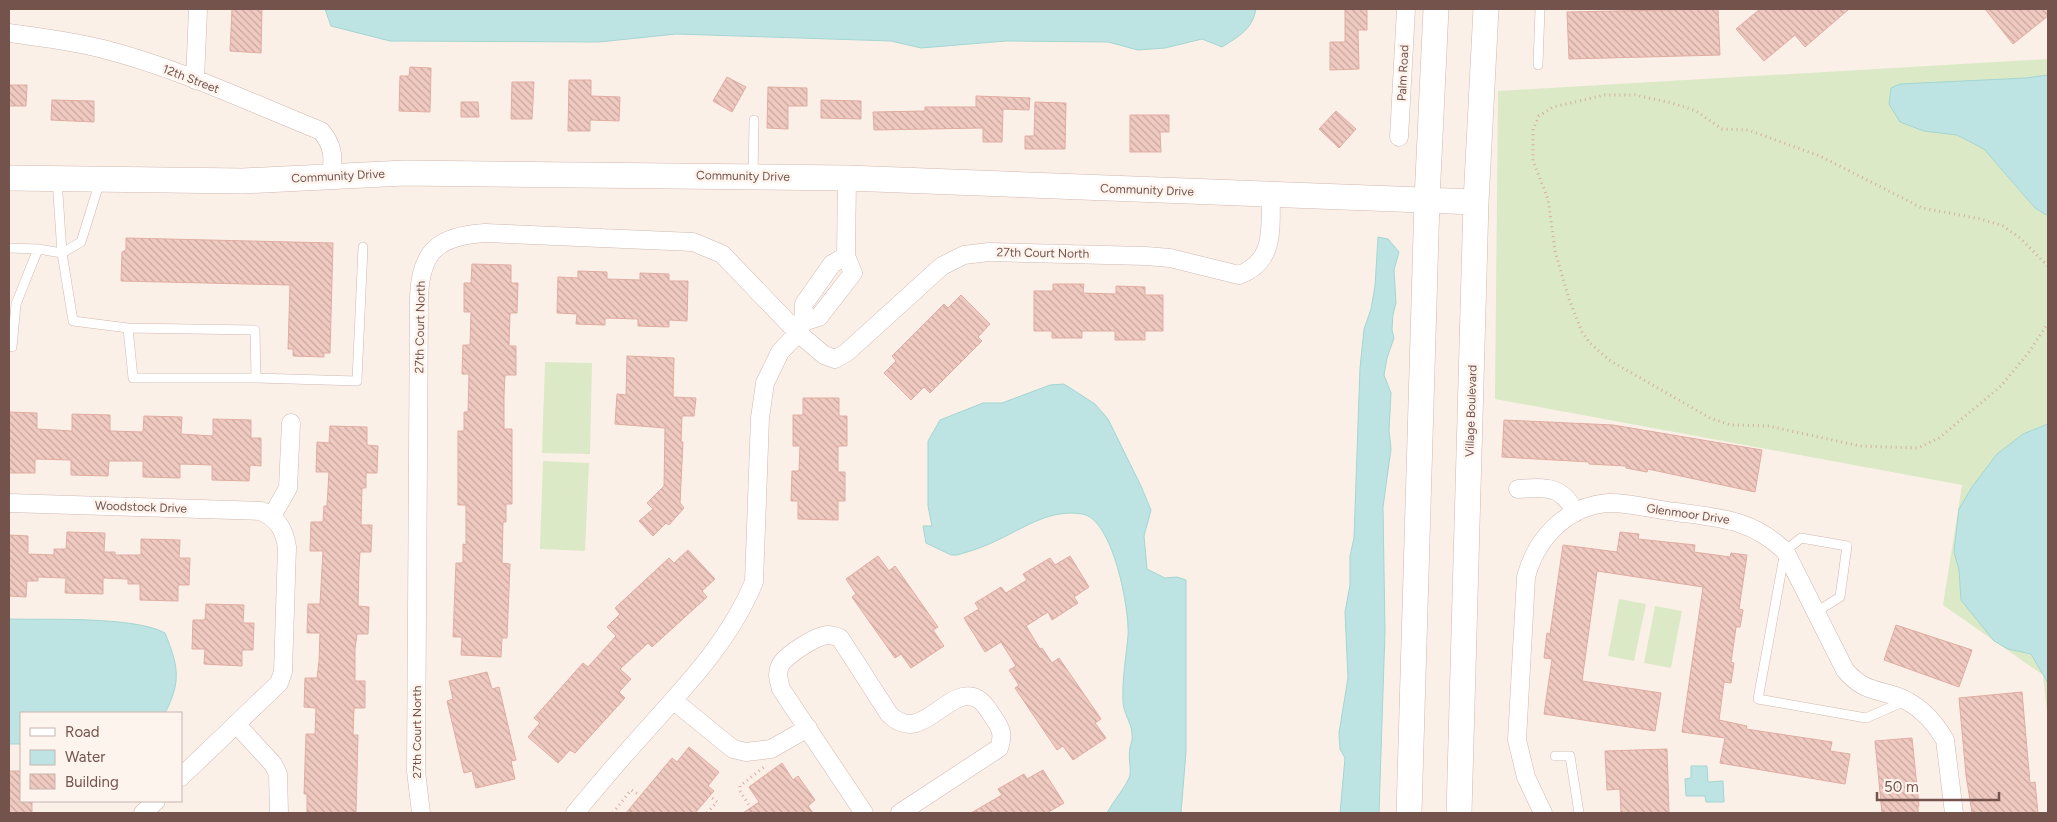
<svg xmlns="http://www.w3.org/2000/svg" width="2057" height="822" font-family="Figtree,sans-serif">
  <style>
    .grass { fill: #dbe9c6 }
    .water { fill: #bde4e2; stroke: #a3d6d3 }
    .building { fill: url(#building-back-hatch); stroke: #e1ada2 }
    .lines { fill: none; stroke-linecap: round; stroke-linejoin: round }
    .lane-casing { stroke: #cfb8b1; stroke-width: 10 }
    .street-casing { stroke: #cfb8b1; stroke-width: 19 }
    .secondary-casing { stroke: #d2b7af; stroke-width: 26 }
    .path { stroke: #d5ada3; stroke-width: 3; stroke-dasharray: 1 4; stroke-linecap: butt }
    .lane { stroke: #fff; stroke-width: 9 }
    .street { stroke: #fff; stroke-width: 18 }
    .secondary { stroke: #fff; stroke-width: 25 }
    .labels { text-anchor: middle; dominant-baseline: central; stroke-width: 5; stroke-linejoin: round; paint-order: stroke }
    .street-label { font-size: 12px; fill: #74534d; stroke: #fef4ee }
  </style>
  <defs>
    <pattern id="building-back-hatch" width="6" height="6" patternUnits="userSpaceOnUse" patternTransform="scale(1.25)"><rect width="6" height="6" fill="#f0cac1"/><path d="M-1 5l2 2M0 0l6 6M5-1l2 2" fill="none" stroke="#c7a79f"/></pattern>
  </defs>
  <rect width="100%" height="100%" fill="#fbf0e8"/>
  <!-- grass -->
  <path class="grass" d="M2048 59V722L2043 675 1943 605 1962 485 1495 399 1498 91Z
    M545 362 592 363 590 454 542 453Z
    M543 461 589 463 585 551 540 549Z
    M1619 599 1646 604 1634 661 1608 656Z
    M1655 606 1682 611 1671 668 1644 663Z"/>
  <!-- water -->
  <path class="water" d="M325 9H1256C1252 30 1239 36 1222 47L1202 39 1165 48 1138 50 1108 42 1006 41 921 48 891 41 676 34 599 42 390 41 331 26Z
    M2048 75V216L2035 208 1984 149 1957 135 1924 131 1900 122 1889 104 1891 88 1900 84 2026 78Z
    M1378 237 1388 239 1399 252 1394 270 1396 303 1393 314 1392 330 1394 338 1387 358 1384 375 1391 393 1389 430 1391 449 1383 507 1385 631 1379 813H1340L1345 758 1340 749 1339 733 1348 678 1345 612 1350 585V556L1354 538 1360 368 1364 329 1371 309 1375 286Z
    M1064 384 1095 404 1108 419 1141 486 1151 510 1144 536 1147 569 1165 578 1177 577 1186 580V752L1181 813H1107C1112 803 1128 784 1130 775 1131 766 1128 757 1130 748 1131 743 1133 739 1132 733 1131 722 1123 712 1123 701 1122 679 1126 658 1128 636 1130 611 1113 518 1082 514 1051 509 1027 526 1000 539 986 546 972 551 957 555H951L926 543 923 526H932L928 506V441L940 420 983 403H1002L1050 385Z
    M2048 424V683L2031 654 2008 649 1994 641 1961 600 1959 570 1954 552 1959 509 1972 487 1997 454 2023 434Z
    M9 619C46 620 134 616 165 633 178 665 182 681 165 713H21V744H9Z
    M1691 766H1707L1708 782 1723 781 1724 802H1706L1705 796H1686L1685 779 1691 778Z"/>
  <!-- building -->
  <path class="building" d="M232 9H262L261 53 230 51Z
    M1345 9H1367V30H1358L1359 69 1330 70V42H1345Z
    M1718 9 1720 55 1569 59 1567 12Z
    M1760 9H1849L1805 47 1795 35 1764 61 1736 29Z
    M1985 9H2048V16L2013 44Z
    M410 67 431 68 430 112 399 111 400 76H409Z
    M727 77 746 87 732 112 713 101Z
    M569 80H591V96L620 97 619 121 590 120V131H568Z
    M512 82H534L532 119H511Z
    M9 85H27L26 106H9Z
    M768 87 807 88V106H788V129L767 128Z
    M976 96 1030 98 1029 110 1003 109 1002 142H983V128L874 130 873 112 925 111V107H976Z
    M52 100 94 101V122L51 120Z
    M821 100 861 101V119L821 118Z
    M461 102H478L479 117H461Z
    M1035 102 1066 103 1065 149H1025V136H1034Z
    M1336 111 1356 129 1339 148 1319 129Z
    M1130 115H1169V132H1160L1161 152H1130Z
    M126 238 333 243 330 353H324V357L293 356V349H288L290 285 121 281 122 252 126 250Z
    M472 264 511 265V283H518L517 313H510L509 346H516V375H505L504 395V429H512V504H506V522H503L502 563 510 564 507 638H502L501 657 461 655 462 637H453L456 563H463V544L466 545V505H458V431H464V412H468L469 374H462L463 345H470L471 312H464V283H471Z
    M578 271 607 272V279L640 280V273L669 274V281H688L687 321 669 320V327L638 326V319L605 318V325L576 324 577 314 557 313 558 277 578 278Z
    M1053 284H1084L1083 293 1116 294V286L1145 287V295H1163V331H1145V340H1115V331H1082V338H1052V331H1034V291H1053Z
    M961 295 990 324 978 337 982 341 930 393 924 387 911 400 884 373 896 361 892 356 944 304 948 308Z
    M627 356 674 358 673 397 696 398 694 416H682L681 442H683L680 503 684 508 669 525 666 523 653 536 639 521 653 509 647 503 664 486 665 428 615 424 617 394 626 395Z
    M803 398H839V416H847V446H838V472H845V501H838V520L798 519V501H791L792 471H799L800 446H793V415H803Z
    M9 412 37 413V429L72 431V414L110 415V431L143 432 144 416 182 417 181 434 213 436V419L251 420V438H261V466L250 465 249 481 212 480V465L180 464V478L143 477V461H109L108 476 71 475V460L35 459V473H9Z
    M1504 420 1613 425 1762 450 1755 492 1648 469 1647 472 1626 468V466L1589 464V462L1502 457Z
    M330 426 367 427V445L378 446 377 473H366V488H362L361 525H372L371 552H360L359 568 358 606 369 607 368 634H357L355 649V681H365V708H354L353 735H358L356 813H307V794H304L306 734H315L316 708 304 707 305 678H317L319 662 320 633H307L308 604H320L323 551H310L311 522H323L324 506H327L329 472H316L317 442 329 443Z
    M67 532 105 533 104 552H115V555H141V539L180 540 179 558H190L189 585H178V601L140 600V584H128V579L103 578V594L65 593 66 578 38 577V581H27L26 597 9 596V535L28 536V554L54 555V549H66Z
    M1620 532 1639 534 1638 539 1695 545 1694 552 1730 557 1731 553 1747 555 1739 609 1743 610 1740 627H1736L1731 662 1734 663 1731 683 1724 682 1719 720 1747 726 1746 729 1832 742 1830 751 1850 754 1845 784 1720 763 1725 738 1682 732 1703 587 1597 571 1582 681 1661 693 1655 731 1544 714 1552 659 1544 658 1547 633 1550 634 1563 545 1617 552Z
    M688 550 715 579 702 591 707 597 652 647 648 643 620 669 631 679 619 692 625 698 575 753 570 750 558 763 528 737 540 723 534 718 583 663 588 667 616 636 607 627 620 614 615 608 669 558 674 563Z
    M878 556 889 571 895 566 938 627 933 630 944 646 911 668 901 654 895 658 852 597 856 594 846 579Z
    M1070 556 1089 587 1074 597 1078 603 1052 620 1048 612 1026 626 1040 649 1042 648 1052 663 1059 658 1101 719 1095 723 1106 738 1073 760 1063 746 1057 750 1015 688 1019 685 1009 670 1016 666 1001 642 985 652 964 618 979 609 975 603 1001 587 1006 593 1027 580 1023 574 1050 558 1055 565Z
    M206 604 244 605 243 623H254L253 650H242V666L204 664 205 649H192L193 620H205Z
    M1896 625 1972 650 1959 687 1884 660Z
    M487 672 492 689 499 687 516 760 511 761 515 779 476 788 472 771 464 773 447 701 453 699 449 681Z
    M2022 692 2030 783 2035 782 2038 813H1972L1966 775 1959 698Z
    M1912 738 1919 806H1918V813H1882L1875 741Z
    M689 747 719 772 708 786 714 791 695 813H626L672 758 677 762Z
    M1667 749 1669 813H1621L1620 789 1607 790 1605 751Z
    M782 763 793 780 798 776 815 800 808 806 813 813H743L759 802 749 787Z
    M1043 770 1064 803 1047 813H971L1002 795 998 789 1024 774 1027 779Z
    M9 771H21V801H32V813H9Z"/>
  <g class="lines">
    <defs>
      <path id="lane" d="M1538 65 1540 9
        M753 176 754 120
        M57 179 62 253 73 321 128 328 133 378H256L255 330 128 328
        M9 248 38 249 62 253 81 242 100 181
        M12 347 16 304 38 249
        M256 378 357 381 363 247
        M1816 612 1840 597 1847 546 1801 538 1785 551 1758 699 1866 718 1905 701
        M1555 756H1570L1579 813"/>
      <path id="street" d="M9 33C40 37 72 41 103 49 178 68 249 102 321 131 333 145 334 157 331 176
        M195 80 198 9
        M1399 137 1406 9
        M803 322 819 317 853 273 846 256 847 178
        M1518 489C1545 487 1563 485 1575 513
        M9 503 261 511C278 519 284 529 287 547L283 672 279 683 181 777
        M272 516 288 488 291 423
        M674 701 733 749 746 752 771 749 808 728
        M237 725 273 764 278 774 279 813
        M143 813 156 801
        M421 813 416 771 419 296C421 249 440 236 485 233L693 242 722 254 798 333 824 355 835 359 846 353 942 266 964 255 989 252 1146 256 1170 258 1239 275C1276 261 1270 228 1271 196
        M575 813C592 793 609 772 627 752 673 699 727 648 754 582L760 418 765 383 780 352 798 333 803 322 804 304 832 264 846 256
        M864 813 781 689C779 681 776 674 780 666 784 656 818 634 829 635 832 635 837 637 840 638L889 714C922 748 949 682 978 699 984 702 989 711 993 717 1001 728 1004 735 999 748L900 813
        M1543 813 1526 777 1517 740 1526 577C1536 539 1566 506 1608 503 1628 502 1656 510 1676 512 1720 518 1751 519 1785 551L1845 670C1862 690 1873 689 1896 696 1918 704 1934 721 1945 740L1954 813"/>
      <path id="secondary" d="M9 178 243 181 405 173 847 178 1476 202
        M1409 813 1427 200 1436 9
        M1459 813 1476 202 1486 9"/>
    </defs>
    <!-- lane casing -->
    <use href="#lane" class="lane-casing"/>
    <!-- street casing -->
    <use href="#street" class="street-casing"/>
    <!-- secondary casing -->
    <use href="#secondary" class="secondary-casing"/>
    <!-- path -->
    <path class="path" d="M2048 266 2020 238 2003 226 1981 219 1922 208 1820 156 1748 130 1722 129 1696 111 1672 103 1635 95H1605L1553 107 1539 116 1533 129V161L1548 199 1555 251 1569 299 1582 332 1590 343 1609 360 1710 418 1731 425 1768 426 1860 446 1918 448 1939 438 2001 386 2029 352 2048 323
      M613 813 631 790 638 794
      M707 813 717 802 712 798
      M754 813 740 791V786L764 767"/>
    <!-- lane -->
    <use href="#lane" class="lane"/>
    <!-- street -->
    <use href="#street" class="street"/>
    <!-- secondary -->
    <use href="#secondary" class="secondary"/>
  </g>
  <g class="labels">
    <!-- street labels -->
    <g class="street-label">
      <text transform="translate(1403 73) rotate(-87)">Palm Road</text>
      <text transform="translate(191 79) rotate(21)">12th Street</text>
      <text transform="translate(338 176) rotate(-3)">Community Drive</text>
      <text transform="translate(743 176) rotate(1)">Community Drive</text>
      <text transform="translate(1147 190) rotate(2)">Community Drive</text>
      <text transform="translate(1043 253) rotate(1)">27th Court North</text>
      <text transform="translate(420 327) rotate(-89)">27th Court North</text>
      <text transform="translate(1471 411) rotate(-88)">Village Boulevard</text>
      <text transform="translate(141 507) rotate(2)">Woodstock Drive</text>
      <text transform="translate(1688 514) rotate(8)">Glenmoor Drive</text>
      <text transform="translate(417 732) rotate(-90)">27th Court North</text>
    </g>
  </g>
  <!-- border -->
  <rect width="2057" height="822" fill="none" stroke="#74534d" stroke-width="20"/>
  <!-- legend -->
  <rect x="20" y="712" width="162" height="90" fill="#fef4ee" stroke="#c7b4ae"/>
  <rect x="30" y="728" width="25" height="8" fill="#ffffff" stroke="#c7b4ae"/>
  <text x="65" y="737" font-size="15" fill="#74534d">Road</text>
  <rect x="30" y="750" width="25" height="15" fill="#bde4e2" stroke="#c7b4ae"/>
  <text x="65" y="762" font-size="15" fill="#74534d">Water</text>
  <rect x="30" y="774" width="25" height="15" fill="url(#building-back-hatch)" stroke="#c7b4ae"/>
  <text x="65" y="787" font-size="15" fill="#74534d">Building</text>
  <!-- scale -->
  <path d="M1877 792v8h122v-8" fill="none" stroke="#74534d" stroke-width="2.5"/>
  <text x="1884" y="792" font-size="15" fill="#74534d" stroke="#fef4ee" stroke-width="4" paint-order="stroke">50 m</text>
</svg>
